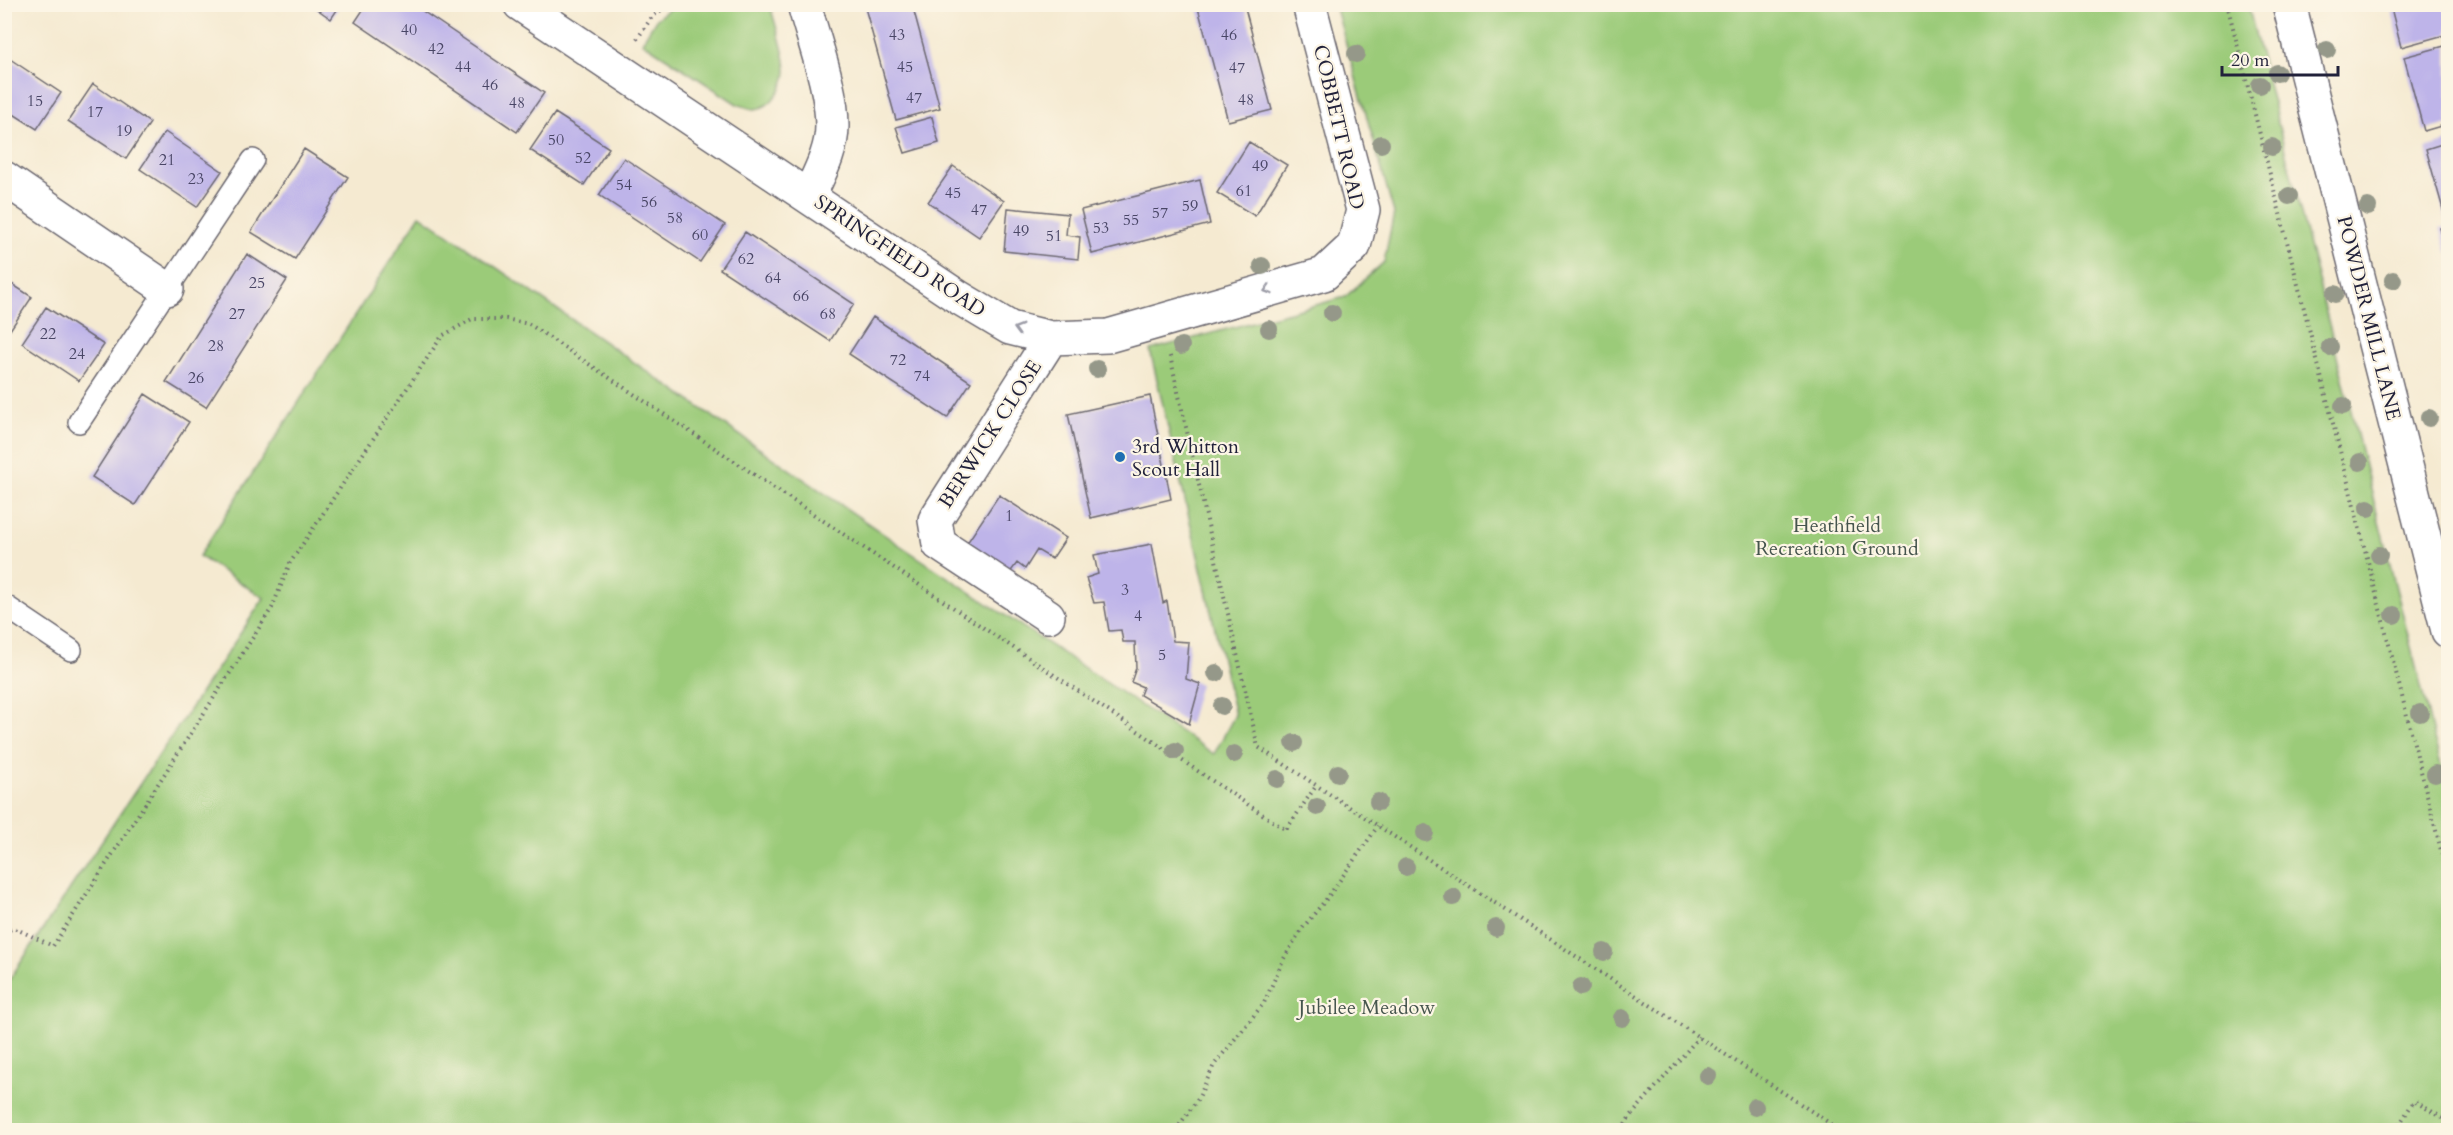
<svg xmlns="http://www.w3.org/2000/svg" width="2453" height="1135" font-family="Cardo,serif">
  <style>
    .green { fill: #9bcb79; stroke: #5e765a; stroke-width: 1.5 }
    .building { fill: #beb4e9 }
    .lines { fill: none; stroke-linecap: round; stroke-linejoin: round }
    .service-casing { stroke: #6c6870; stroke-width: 24 }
    .minor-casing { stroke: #6c6870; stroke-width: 36 }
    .tertiary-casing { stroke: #6c6870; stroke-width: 36 }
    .path { stroke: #6c6870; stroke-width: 4; stroke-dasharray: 1.5 4.5; stroke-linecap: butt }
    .service { stroke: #fff; stroke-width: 21 }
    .minor { stroke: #fff; stroke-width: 33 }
    .tertiary { stroke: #fff; stroke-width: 33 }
    .tree { fill: #959889 }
    .oneway { stroke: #9c9ca7 }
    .poi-dot { fill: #1f6fb2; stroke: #fcf5e5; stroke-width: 2 }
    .labels { text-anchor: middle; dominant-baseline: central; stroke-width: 4.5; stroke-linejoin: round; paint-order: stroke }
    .number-label { font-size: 16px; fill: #494666 }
    .street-label { font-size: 20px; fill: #22223b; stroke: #fcf5e5 }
    .poi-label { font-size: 20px; fill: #22223b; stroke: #fcf5e5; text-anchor: start }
    .park-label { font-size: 20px; fill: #46554e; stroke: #fcf5e5 }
  </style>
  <rect width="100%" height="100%" fill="#fcf5e5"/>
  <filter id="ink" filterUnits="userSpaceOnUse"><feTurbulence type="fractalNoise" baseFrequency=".0167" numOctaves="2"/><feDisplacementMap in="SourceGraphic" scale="12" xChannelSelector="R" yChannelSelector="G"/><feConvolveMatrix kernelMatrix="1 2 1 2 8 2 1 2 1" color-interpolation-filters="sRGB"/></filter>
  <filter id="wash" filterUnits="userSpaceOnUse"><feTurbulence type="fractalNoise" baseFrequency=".008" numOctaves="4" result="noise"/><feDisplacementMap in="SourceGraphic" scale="24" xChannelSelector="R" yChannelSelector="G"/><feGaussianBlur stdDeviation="1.35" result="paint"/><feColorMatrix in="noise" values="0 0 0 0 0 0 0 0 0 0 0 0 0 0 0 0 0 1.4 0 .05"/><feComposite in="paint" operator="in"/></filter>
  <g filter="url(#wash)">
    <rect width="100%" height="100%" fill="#f5ead1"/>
    <!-- green -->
    <path class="green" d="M676 4 770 5C775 25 784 47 786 68 787 84 772 108 755 109 749 109 742 105 737 104L642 42 656 19Z
      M1335 5H2248L2448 793V1130H5V986L264 598 199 556 420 215 898 544 1214 754 1235 715 1150 350 1345 297 1384 262 1394 213Z"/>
    <g id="blocks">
      <!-- building -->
      <path class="building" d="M310 4H341L331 19Z
        M367 4H412L544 93 517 132 355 22Z
        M864 4H912L940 108 896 120Z
        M1197 4H1244L1272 110 1228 121Z
        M2390 4H2444L2448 20V34L2401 47Z
        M2448 45V124L2424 131 2404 57Z
        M4 55 61 93 37 129 4 108Z
        M93 84 150 123 126 159 68 121Z
        M555 113 609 148 584 185 530 150Z
        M932 117 939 143 905 153 896 127Z
        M165 132 222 171 197 207 140 169Z
        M1249 142 1287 165 1255 216 1217 193Z
        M2448 142V220H2446L2426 149Z
        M304 149 348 177 295 259 251 232Z
        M624 158 725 225 700 262 599 195Z
        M953 166 1004 201 979 237 928 202Z
        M1200 180 1210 224 1092 254 1081 210Z
        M1008 208 1068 214 1066 235 1080 237 1078 259 1004 251Z
        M2448 226V255L2440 228Z
        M745 232 854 304 830 341 720 269Z
        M247 254 287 280 206 407 166 382Z
        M4 279 32 297 8 333 4 331Z
        M46 307 104 345 79 381 22 343Z
        M873 317 971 382 947 418 849 354Z
        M145 394 189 422 135 505 92 477Z
        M1150 396 1171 499 1091 518 1068 414Z
        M999 495 1066 538 1052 559 1037 550 1025 569 1017 563 1009 574 965 546Z
        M1152 544 1163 603 1167 601 1173 641 1189 642 1186 679 1200 684 1189 724 1140 695 1143 687 1131 682 1136 668 1135 642H1123L1121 630 1109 631 1104 602 1094 603 1086 578 1098 574 1094 555Z"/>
    </g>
  </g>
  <g filter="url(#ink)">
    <use href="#blocks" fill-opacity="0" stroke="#6c6870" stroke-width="1.5"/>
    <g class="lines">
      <defs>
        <path id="service" d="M79 422 253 160
          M4 605 71 650"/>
        <path id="minor" d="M520 4 958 297 1010 328 1051 338 1108 336 1324 274 1354 246 1363 210 1309 4
          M804 4C814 42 832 88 832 126 832 151 819 174 809 196
          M4 178 167 289
          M1048 616 939 544 935 520 1051 338"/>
        <path id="tertiary" d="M2289 4 2448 631"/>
      </defs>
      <!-- service casing -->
      <use href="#service" class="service-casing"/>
      <!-- minor casing -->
      <use href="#minor" class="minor-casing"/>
      <!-- tertiary casing -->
      <use href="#tertiary" class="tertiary-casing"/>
      <!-- path -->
      <path class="path" d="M2227 4 2448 878
        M637 39 652 17 669 4
        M1170 356 1258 747 1840 1130
        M4 932 14 928 53 946 272 608 290 563 442 336 472 319H506L529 324 1286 830 1316 786
        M1176 1130 1199 1097 1214 1065 1264 1003 1283 960 1301 930 1328 897 1378 826
        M1622 1130 1629 1118 1699 1037
        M2396 1130 2414 1101 2448 1121"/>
      <!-- service -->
      <use href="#service" class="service"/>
      <!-- minor -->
      <use href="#minor" class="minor"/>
      <!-- tertiary -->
      <use href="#tertiary" class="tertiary"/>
    </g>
    <!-- trees -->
    <g class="tree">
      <circle cx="2327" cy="50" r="9"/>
      <circle cx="1356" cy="54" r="9"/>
      <circle cx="2277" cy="73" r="9"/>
      <circle cx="2260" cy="85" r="9"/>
      <circle cx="1381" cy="144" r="9"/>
      <circle cx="2272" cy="147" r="9"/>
      <circle cx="2289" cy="196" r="9"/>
      <circle cx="2368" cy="207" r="9"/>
      <circle cx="1262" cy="266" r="9"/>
      <circle cx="2393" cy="280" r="9"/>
      <circle cx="2335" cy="294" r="9"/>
      <circle cx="1332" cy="313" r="9"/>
      <circle cx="1269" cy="329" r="9"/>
      <circle cx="1181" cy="346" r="9"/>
      <circle cx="2330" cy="347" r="9"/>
      <circle cx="1097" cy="369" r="9"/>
      <circle cx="2343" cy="406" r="9"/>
      <circle cx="2429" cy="418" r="9"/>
      <circle cx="2360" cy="462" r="9"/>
      <circle cx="2368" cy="508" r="9"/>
      <circle cx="2379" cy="555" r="9"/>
      <circle cx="2394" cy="615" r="9"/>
      <circle cx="1216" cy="673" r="9"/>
      <circle cx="1222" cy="706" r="9"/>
      <circle cx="2420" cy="713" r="9"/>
      <circle cx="1294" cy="743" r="9"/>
      <circle cx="1175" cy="751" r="9"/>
      <circle cx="1234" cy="754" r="9"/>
      <circle cx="1338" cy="773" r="9"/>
      <circle cx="2435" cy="774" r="9"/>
      <circle cx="1277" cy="779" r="9"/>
      <circle cx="1378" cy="802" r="9"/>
      <circle cx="1317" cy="807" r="9"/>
      <circle cx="1425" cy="833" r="9"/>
      <circle cx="1406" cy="867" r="9"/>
      <circle cx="1453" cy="897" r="9"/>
      <circle cx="1496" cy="928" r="9"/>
      <circle cx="1604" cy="952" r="9"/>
      <circle cx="1581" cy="987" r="9"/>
      <circle cx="1622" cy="1018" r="9"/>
      <circle cx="1708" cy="1076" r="9"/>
      <circle cx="1755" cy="1107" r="9"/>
    </g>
    <!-- one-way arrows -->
    <defs><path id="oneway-chevron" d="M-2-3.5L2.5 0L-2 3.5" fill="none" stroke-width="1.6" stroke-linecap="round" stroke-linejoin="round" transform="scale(1.5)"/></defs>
    <g class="oneway">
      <use href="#oneway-chevron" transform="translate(1268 290) rotate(163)"/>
      <use href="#oneway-chevron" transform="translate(1018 329) rotate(-164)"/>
    </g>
  </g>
  <!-- markers -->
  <circle class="poi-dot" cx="1120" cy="457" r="6"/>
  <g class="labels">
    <!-- number labels -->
    <g class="number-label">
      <text x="409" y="30">40</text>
      <text x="897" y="35">43</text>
      <text x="1229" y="35">46</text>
      <text x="436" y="49">42</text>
      <text x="463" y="67">44</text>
      <text x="905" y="67">45</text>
      <text x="1237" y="68">47</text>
      <text x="490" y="85">46</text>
      <text x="914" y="98">47</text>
      <text x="1246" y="100">48</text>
      <text x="35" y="101">15</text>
      <text x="517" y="103">48</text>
      <text x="95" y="112">17</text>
      <text x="124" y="131">19</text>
      <text x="556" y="140">50</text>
      <text x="583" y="158">52</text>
      <text x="167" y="160">21</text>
      <text x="1260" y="166">49</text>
      <text x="196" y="179">23</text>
      <text x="624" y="185">54</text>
      <text x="1244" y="191">61</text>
      <text x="953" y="193">45</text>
      <text x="649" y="202">56</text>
      <text x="1190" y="206">59</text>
      <text x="979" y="210">47</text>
      <text x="1160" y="213">57</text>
      <text x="675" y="218">58</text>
      <text x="1131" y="220">55</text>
      <text x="1101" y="228">53</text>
      <text x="1021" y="231">49</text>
      <text x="700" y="235">60</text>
      <text x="1054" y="236">51</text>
      <text x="746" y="259">62</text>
      <text x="773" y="278">64</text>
      <text x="257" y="283">25</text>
      <text x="801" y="296">66</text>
      <text x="237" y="314">27</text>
      <text x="828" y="314">68</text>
      <text x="48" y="334">22</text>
      <text x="216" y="346">28</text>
      <text x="77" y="354">24</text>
      <text x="898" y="360">72</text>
      <text x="922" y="376">74</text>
      <text x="196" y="378">26</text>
      <text x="1009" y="516">1</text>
      <text x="1125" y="590">3</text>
      <text x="1138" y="616">4</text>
      <text x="1162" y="655">5</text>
    </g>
    <!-- street labels -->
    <g class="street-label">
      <text transform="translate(1339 127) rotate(77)">COBBETT ROAD</text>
      <text transform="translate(900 256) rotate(34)">SPRINGFIELD ROAD</text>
      <text transform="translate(2369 318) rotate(76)">POWDER MILL LANE</text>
      <text transform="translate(990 434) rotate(-57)">BERWICK CLOSE</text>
    </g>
    <!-- poi labels -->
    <g class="poi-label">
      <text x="1132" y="446">3rd Whitton<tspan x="1132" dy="23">Scout Hall</tspan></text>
    </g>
    <!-- park labels -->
    <g class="park-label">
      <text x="1837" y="525">Heathfield<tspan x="1837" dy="23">Recreation Ground</tspan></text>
      <text x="1367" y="1007">Jubilee Meadow</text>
    </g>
  </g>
  <!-- margin -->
  <rect width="2453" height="1135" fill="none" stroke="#fcf5e5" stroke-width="24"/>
  <!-- scale -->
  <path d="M2222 66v9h116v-9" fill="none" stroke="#22223b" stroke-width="3"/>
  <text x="2231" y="66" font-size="18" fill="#22223b" stroke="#fcf5e5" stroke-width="4.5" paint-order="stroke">20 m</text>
</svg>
